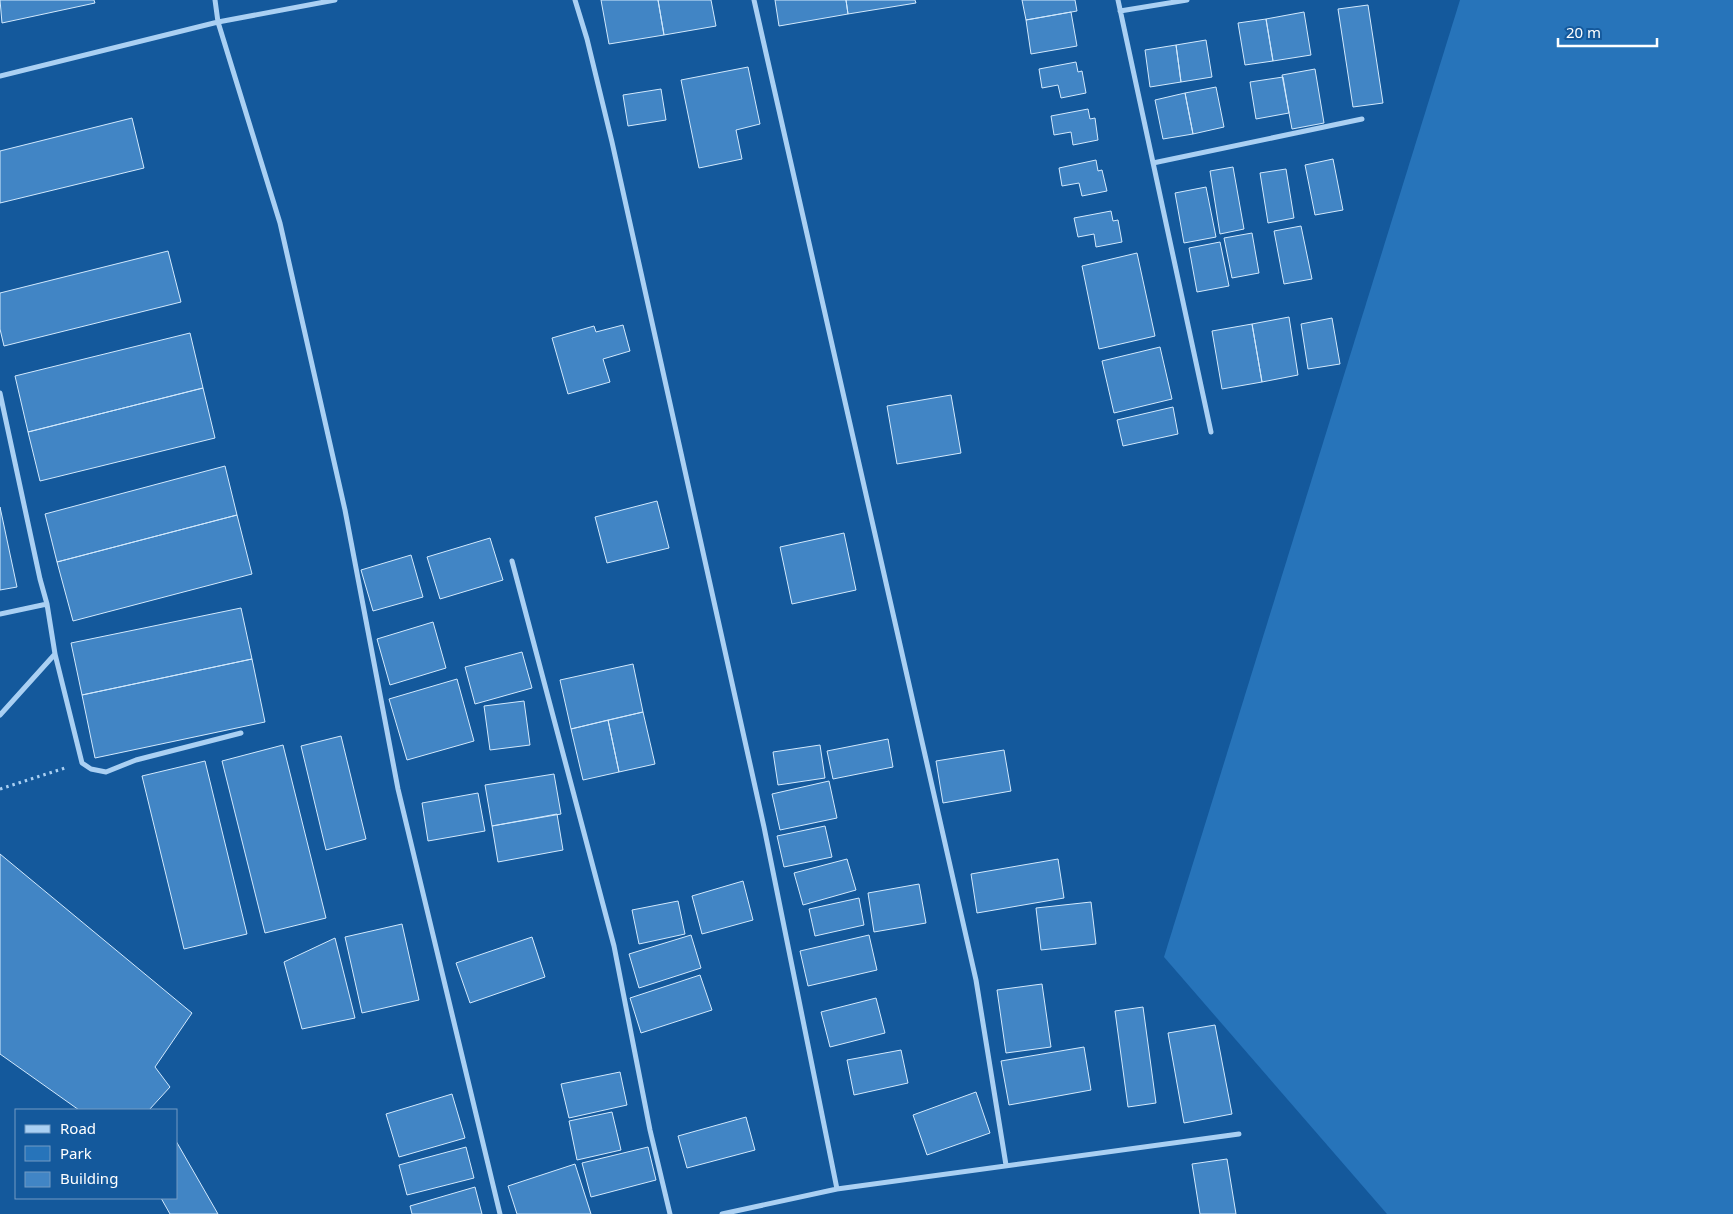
<svg xmlns="http://www.w3.org/2000/svg" width="1733" height="1214" font-family="'Noto Sans',sans-serif">
  <style>
    .green { fill: #2774ba }
    .building { fill: #4185c5; stroke: #d2e9fd }
    .lines { fill: none; stroke-linecap: round; stroke-linejoin: round }
    .path { stroke: #aad0f3; stroke-width: 3; stroke-dasharray: 2.5 4; stroke-linecap: butt }
    .minor { stroke: #aad0f3; stroke-width: 5 }
  </style>
  <rect width="100%" height="100%" fill="#14599c"/>
  <!-- green -->
  <path class="green" d="M1460 0H1733V1214H1387L1164 957Z"/>
  <!-- building -->
  <path class="building" d="M0 0H94L95 3 2 23Z
    M601 0H658L664 35 609 44Z
    M658 0H711L716 26 664 35Z
    M775 0H846L848 14 779 26Z
    M846 0H915L916 3 848 14Z
    M1022 0H1075L1077 11 1026 20Z
    M1368 5 1383 103 1353 107 1338 9Z
    M1071 12 1077 46 1031 54 1026 20Z
    M1304 12 1311 55 1273 61 1266 19Z
    M1266 19 1273 61 1245 65 1238 23Z
    M1206 40 1212 77 1181 82 1176 45Z
    M1176 45 1181 82 1150 87 1145 50Z
    M1076 62 1078 72 1082 71 1086 93 1061 98 1058 85 1042 88 1039 69Z
    M748 67 760 124 736 130 742 159 699 168 681 80Z
    M1315 69 1324 123 1292 129 1282 75Z
    M1283 77 1289 113 1256 119 1250 82Z
    M1216 87 1224 127 1193 134 1185 93Z
    M661 89 666 120 628 126 623 95Z
    M1185 93 1193 134 1163 139 1155 100Z
    M1088 109 1090 119 1095 118 1098 140 1073 145 1071 132 1054 135 1051 116Z
    M132 118 144 168 0 203V151Z
    M1333 159 1343 210 1315 215 1305 165Z
    M1096 160 1098 171 1102 170 1107 191 1082 196 1079 183 1062 186 1059 168Z
    M1233 167 1244 229 1220 234 1210 171Z
    M1286 169 1294 218 1268 223 1260 173Z
    M1206 187 1216 237 1184 243 1175 193Z
    M1111 211 1113 221 1118 220 1122 242 1096 247 1094 234 1078 237 1074 218Z
    M1301 226 1312 279 1284 284 1274 231Z
    M1252 233 1259 273 1232 278 1224 238Z
    M1220 242 1229 286 1197 292 1189 248Z
    M168 251 181 302 4 346 0 329V293Z
    M1137 253 1155 336 1099 349 1082 266Z
    M1289 317 1298 375 1262 382 1252 324Z
    M1332 318 1340 364 1308 369 1301 324Z
    M1252 324 1262 382 1222 389 1212 331Z
    M623 325 630 351 603 359 610 382 568 394 552 338 594 326 596 332Z
    M190 333 203 388 28 432 15 376Z
    M1160 347 1172 399 1114 413 1102 361Z
    M203 388 215 438 40 481 28 432Z
    M951 395 961 453 897 464 887 406Z
    M1173 407 1178 434 1123 446 1117 420Z
    M225 466 237 515 57 562 45 514Z
    M657 501 669 548 607 563 595 517Z
    M0 507 17 587 0 590Z
    M237 515 252 574 73 621 57 562Z
    M844 533 856 590 792 604 780 547Z
    M490 538 503 580 440 599 427 557Z
    M411 555 423 597 373 611 361 570Z
    M241 608 252 659 82 695 71 643Z
    M433 622 446 668 390 685 377 639Z
    M522 652 532 688 475 704 465 667Z
    M252 659 265 722 95 758 82 695Z
    M633 664 643 712 571 729 560 680Z
    M457 679 474 741 407 760 389 699Z
    M524 701 530 745 490 750 484 706Z
    M643 712 655 764 619 772 608 720Z
    M608 720 619 772 583 780 571 729Z
    M341 736 366 839 326 850 301 746Z
    M888 739 893 767 833 779 827 751Z
    M283 745 326 918 265 933 222 761Z
    M820 745 825 778 778 785 773 752Z
    M1004 750 1011 791 943 803 936 761Z
    M205 761 247 934 184 949 142 776Z
    M554 774 561 814 492 826 485 785Z
    M829 781 837 818 780 830 772 794Z
    M478 793 485 831 428 841 422 803Z
    M557 814 563 850 498 862 492 826Z
    M825 826 832 857 784 867 777 836Z
    M0 854 192 1013 155 1067 170 1087 149 1110H79L0 1054Z
    M847 859 856 890 803 905 794 873Z
    M1058 859 1064 898 977 913 971 874Z
    M743 881 753 920 702 934 692 896Z
    M919 884 926 923 874 932 868 893Z
    M859 898 864 925 815 936 809 909Z
    M678 901 685 934 639 944 632 910Z
    M1091 902 1096 944 1041 950 1036 908Z
    M402 924 419 1000 362 1013 345 937Z
    M691 935 701 968 639 988 629 954Z
    M869 935 877 970 808 986 800 951Z
    M532 937 545 977 470 1003 456 963Z
    M335 938 355 1018 302 1029 284 962Z
    M700 975 712 1010 641 1033 630 998Z
    M1042 984 1051 1047 1006 1053 997 990Z
    M876 998 885 1033 830 1047 821 1012Z
    M1143 1007 1156 1103 1128 1107 1115 1011Z
    M1215 1025 1232 1114 1184 1123 1168 1033Z
    M1084 1047 1091 1090 1009 1105 1001 1061Z
    M901 1050 908 1083 854 1095 847 1060Z
    M620 1072 627 1105 569 1118 561 1084Z
    M976 1092 990 1133 927 1155 913 1115Z
    M452 1094 465 1138 399 1157 386 1114Z
    M612 1112 621 1150 577 1160 569 1121Z
    M746 1117 755 1150 687 1168 678 1136Z
    M176 1141 218 1214H170L161 1198H176Z
    M466 1147 474 1178 407 1195 399 1165Z
    M648 1147 656 1180 591 1197 582 1163Z
    M1227 1159 1236 1214H1200L1192 1164Z
    M575 1164 591 1214H517L508 1186Z
    M475 1187 482 1214H412L410 1206Z"/>
  <g class="lines">
    <!-- path -->
    <path class="path" d="M0 789 65 768"/>
    <!-- minor -->
    <path class="minor" d="M215 0 218 22 280 223 345 510 398 789 500 1214
      M575 0 587 39 612 142 764 827 837 1189
      M754 0 976 980 1006 1165
      M1118 0 1211 432
      M1120 11 1187 0
      M0 76 218 22 335 0
      M1153 163 1362 119
      M0 393 40 579 47 604 0 614
      M512 561 614 946 650 1130 670 1214
      M47 604 55 654 82 763 91 769 106 772 136 760 241 733
      M0 715 55 654
      M722 1214 837 1189 1239 1134"/>
  </g>
  <!-- legend -->
  <rect x="15" y="1109" width="162" height="90" fill="#14599c" stroke="#729bc4"/>
  <rect x="25" y="1125" width="25" height="8" fill="#aad0f3" stroke="#729bc4"/>
  <text x="60" y="1134" font-size="15" fill="#ffffff">Road</text>
  <rect x="25" y="1146" width="25" height="15" fill="#2774ba" stroke="#729bc4"/>
  <text x="60" y="1159" font-size="15" fill="#ffffff">Park</text>
  <rect x="25" y="1172" width="25" height="15" fill="#4185c5" stroke="#729bc4"/>
  <text x="60" y="1184" font-size="15" fill="#ffffff">Building</text>
  <!-- scale -->
  <path d="M1558 38v8h99v-8" fill="none" stroke="#ffffff" stroke-width="2.5"/>
  <text x="1566" y="38" font-size="15" fill="#ffffff" stroke="#14599c" stroke-width="4" paint-order="stroke">20 m</text>
</svg>
